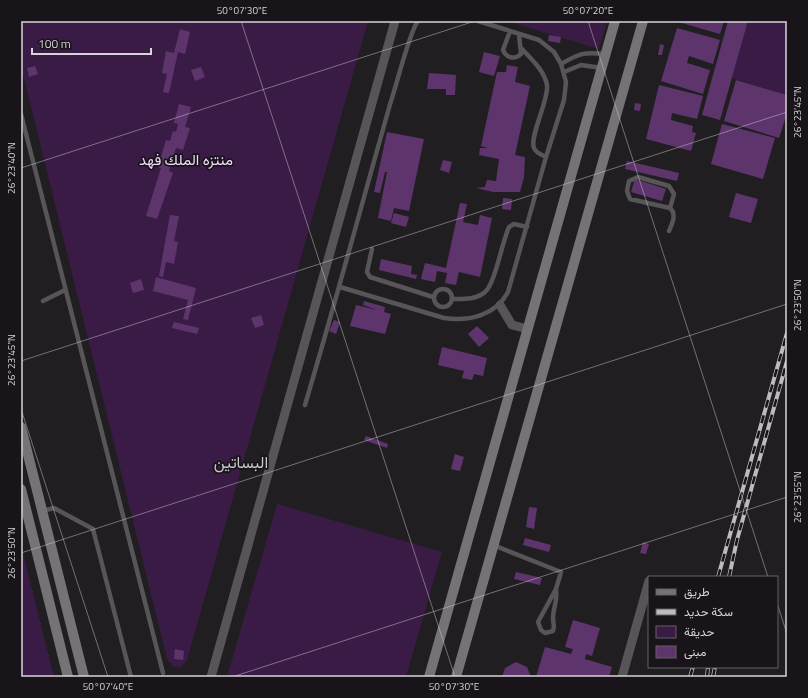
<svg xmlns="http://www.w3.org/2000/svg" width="808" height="698" font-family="'Titillium Web',Vazirmatn,sans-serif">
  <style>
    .green { fill: #3a1b46 }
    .building { fill: #5d356c }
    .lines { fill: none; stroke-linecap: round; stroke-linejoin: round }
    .lane { stroke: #575557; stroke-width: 4.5 }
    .street { stroke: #575557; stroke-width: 9 }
    .secondary { stroke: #767377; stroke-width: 10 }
    .rail-casing { stroke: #bdbbbe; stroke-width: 4 }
    .rail { stroke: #181419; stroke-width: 2.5; stroke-dasharray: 8; stroke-linecap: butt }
    .ticks { fill: none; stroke: #d7d5d8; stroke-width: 1; stroke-opacity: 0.45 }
    .labels { text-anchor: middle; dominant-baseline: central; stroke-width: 3.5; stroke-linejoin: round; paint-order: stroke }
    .park-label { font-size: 15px; fill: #f0d8fa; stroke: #181419 }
    .neighbourhood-label { font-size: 16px; fill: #cac6cc; stroke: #181419 }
    .neatline { fill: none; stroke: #d7d5d8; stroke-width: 1.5 }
    .ticks-label { font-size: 10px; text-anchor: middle; fill: #d7d5d8 }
  </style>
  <rect width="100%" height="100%" fill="#211e22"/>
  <!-- green -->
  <path class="green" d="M21 21H368L187 660 181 667H174L167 659 21 66Z
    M506 21H607L599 49Z
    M748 21H787V95L732 78Z
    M277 504 442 552 406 677H227Z
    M21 545 54 677H21Z"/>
  <!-- building -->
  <path class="building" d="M675 21H724L720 34Z
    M728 21H748L720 120 702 115Z
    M677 28 720 40 713 64 689 56 687 63 710 70 703 94 661 81Z
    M180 29 190 32 185 54 178 52 169 93 163 92 167 74 162 73 166 51 174 53Z
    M549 35 561 37 560 43 548 41Z
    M660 44 664 45 662 55H658Z
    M484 52 500 56 494 76 479 72Z
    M507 65 518 67 515 82 530 86 515 155 525 157 524 177 520 192H493L476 188 485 187 487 180 496 181 499 159 479 155 480 148H488L481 146 497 72H506Z
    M35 66 38 74 29 77 27 68Z
    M201 67 205 77 195 81 191 70Z
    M429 73 456 75 455 95H446V89H427Z
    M736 80 787 95V113L779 138 724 121Z
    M659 85 703 96 697 119 672 113 671 120 693 126 692 132 696 133 691 151 646 139Z
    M635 103 641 104 640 111 634 110Z
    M179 104 191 107 185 127 190 128 183 150 176 148 169 171 173 173 157 219 146 216 161 168 158 167 166 140 170 141 173 131 176 132 178 124 174 123Z
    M722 124 775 138 763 179 711 164Z
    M387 132 424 139 409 211 394 208 391 221 378 218 387 172H385L380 193 374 192Z
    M443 160 452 162 449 173 440 170Z
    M627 161 679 173 677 181 625 169Z
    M635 179 666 189 662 201 631 192Z
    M736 193 758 199 751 223 729 217Z
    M503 198 512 199 511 210 502 209Z
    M460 203 467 204 463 222 478 225 480 215 492 218 480 277 459 272 456 285 445 283 447 273 437 271 435 282 421 279 425 263 446 268Z
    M394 213 409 217 406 227 391 223Z
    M170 215 179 216 174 241 178 242 174 264 166 262 163 277 159 276Z
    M381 259 412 266 411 274 417 275 416 279 379 270Z
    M156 277 196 288 188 320 183 319 188 300 153 291Z
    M141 279 144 290 133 293 130 283Z
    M364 301 385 307 384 312 391 314 385 334 350 326 356 305 377 310 363 305Z
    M261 315 264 325 255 328 251 318Z
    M334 320 340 322 336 334 329 331Z
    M174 322 199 328 197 334 172 328Z
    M477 326 489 338 479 347 468 334Z
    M442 347 487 358 483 376 474 374 472 380 462 378 464 371 438 365Z
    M366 436 388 444 387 448 364 440Z
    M455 454 464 457 460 471 451 469Z
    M529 507 537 508 534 529 526 527Z
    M525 538 551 545 549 552 523 545Z
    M643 542 649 544 646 554 640 553Z
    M516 572 542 578 540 585 514 579Z
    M573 620 600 628 592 656 586 654 585 659 612 667 609 677H536L545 647 571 654 573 649 565 647Z
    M175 649 184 651 183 660 174 659Z
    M516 662 527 667 531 677H502L505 668Z"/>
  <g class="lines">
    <!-- lane -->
    <path class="lane" d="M510 31 503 50C506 58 515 60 521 54L519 34
      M522 49C532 60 544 70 547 85 549 100 529 137 534 148 536 153 542 155 546 157
      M561 64C580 53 583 52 606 54
      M564 72 581 65 602 68
      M21 114 163 673
      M669 231C672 224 677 214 670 208L630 199 627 191 629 181 638 177 669 186 674 194 670 208
      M372 249 367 272 370 277 433 297
      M340 287 444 318C469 322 496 315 508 292L546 157 564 100 566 82 561 64 554 52 539 40 478 21
      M434 298a9 9 0 1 1 18 0a9 9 0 1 1-18 0Z
      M452 299C463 299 476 300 485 292 495 284 502 242 509 227L514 224 527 227
      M43 301 65 290
      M305 405C335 304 362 203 391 101 396 87 410 30 418 21
      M42 511 54 508 93 529 131 677
      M493 545 561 572 556 589
      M556 589C558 602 553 607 553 618 553 623 555 626 553 631L545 633 541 630 538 622Z"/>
    <!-- street -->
    <path class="street" d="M500 305 512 325 528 329
      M211 677 395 21
      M622 677 649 581"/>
    <!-- secondary -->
    <path class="secondary" d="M21 427 84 677
      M21 489 68 677
      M429 677 615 21
      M456 677 643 21"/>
    <defs>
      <path id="rail" d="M718 577 787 333
        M729 577 737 540 787 361
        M690 677 693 667
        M707 677 708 667
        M713 677 715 667"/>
    </defs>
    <!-- rail casing -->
    <use href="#rail" class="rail-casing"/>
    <!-- rail -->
    <use href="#rail" class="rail"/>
  </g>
  <!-- ticks -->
  <path class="ticks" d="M241 21 455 677M588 21 768 577M21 168 475 21M21 361 787 112M21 409 108 677M21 553 787 304M777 603 787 634M232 677 787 497"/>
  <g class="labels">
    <!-- park labels -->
    <g class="park-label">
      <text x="186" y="159">منتزه الملك فهد</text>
    </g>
    <!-- neighbourhood labels -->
    <g class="neighbourhood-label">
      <text x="241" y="462">البساتين</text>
    </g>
  </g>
  <!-- border -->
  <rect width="808" height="698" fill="none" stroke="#181419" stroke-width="44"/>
  <!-- legend -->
  <rect x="648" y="576" width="130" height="92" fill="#181419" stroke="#646165"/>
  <rect x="656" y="589" width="20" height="6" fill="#767377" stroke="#646165"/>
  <text x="684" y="596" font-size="12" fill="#d7d5d8">طريق</text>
  <rect x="656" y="609" width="20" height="6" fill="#bdbbbe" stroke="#646165"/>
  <text x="684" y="616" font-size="12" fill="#d7d5d8">سكة حديد</text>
  <rect x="656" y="626" width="20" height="12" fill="#3a1b46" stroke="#646165"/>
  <text x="684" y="636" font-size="12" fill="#d7d5d8">حديقة</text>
  <rect x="656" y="646" width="20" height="12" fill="#5d356c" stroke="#646165"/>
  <text x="684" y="656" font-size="12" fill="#d7d5d8">مبنى</text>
  <!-- scale -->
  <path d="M32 48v6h119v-6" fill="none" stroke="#d7d5d8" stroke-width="2"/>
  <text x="38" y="48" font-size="12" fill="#d7d5d8" stroke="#181419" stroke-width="3" paint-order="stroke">100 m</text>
  <rect x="22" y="22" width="764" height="654" class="neatline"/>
  <g class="ticks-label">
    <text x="242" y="14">50°07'30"E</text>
    <text x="588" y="14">50°07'20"E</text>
    <text transform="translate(797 112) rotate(-90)" y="4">26°23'45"N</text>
    <text transform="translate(11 168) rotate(-90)" y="4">26°23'40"N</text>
    <text transform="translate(797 305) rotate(-90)" y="4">26°23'50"N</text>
    <text transform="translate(11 360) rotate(-90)" y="4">26°23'45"N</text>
    <text transform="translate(797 497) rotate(-90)" y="4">26°23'55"N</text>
    <text transform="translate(11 553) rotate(-90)" y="4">26°23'50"N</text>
    <text x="108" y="690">50°07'40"E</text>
    <text x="454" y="690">50°07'30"E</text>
  </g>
</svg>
